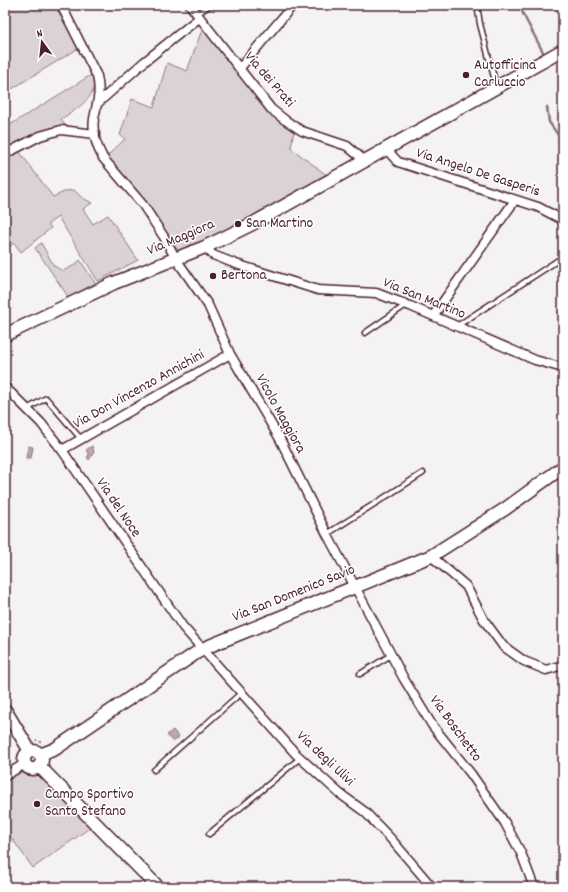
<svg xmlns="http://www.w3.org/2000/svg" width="568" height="892" font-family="Dekko,sans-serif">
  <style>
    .green { fill: #dbd2d5; stroke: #927880 }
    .water { fill: #baa9ae; stroke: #8d727a }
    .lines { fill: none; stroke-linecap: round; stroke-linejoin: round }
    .stream { stroke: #8d727a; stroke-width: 2.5 }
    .lane-casing { stroke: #4a1f2b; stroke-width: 7 }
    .street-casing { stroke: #4a1f2b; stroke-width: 11 }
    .secondary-casing { stroke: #4a1f2b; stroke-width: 15 }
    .path { stroke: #4a1f2b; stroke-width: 1.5; stroke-dasharray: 1 3; stroke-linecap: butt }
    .lane { stroke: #fff; stroke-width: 4 }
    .street { stroke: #fff; stroke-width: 8 }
    .secondary { stroke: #fff; stroke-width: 12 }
    .poi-dot { fill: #4a1f2b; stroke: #fff; stroke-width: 1.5 }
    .labels { text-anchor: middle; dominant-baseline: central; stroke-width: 3; stroke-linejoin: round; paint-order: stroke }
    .poi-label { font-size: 15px; fill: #4a1f2b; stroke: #fff; text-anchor: start }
    .street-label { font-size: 15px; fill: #4a1f2b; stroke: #fff }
  </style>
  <rect width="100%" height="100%" fill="#f4f2f2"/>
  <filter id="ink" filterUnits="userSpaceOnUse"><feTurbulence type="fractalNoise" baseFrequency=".025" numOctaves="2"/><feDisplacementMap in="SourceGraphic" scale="8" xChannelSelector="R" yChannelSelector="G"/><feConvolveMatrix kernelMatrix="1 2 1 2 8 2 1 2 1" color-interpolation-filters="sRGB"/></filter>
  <g filter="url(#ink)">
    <!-- green -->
    <path class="green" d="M5 5H55L79 48 5 93Z
      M204 24 294 130 291 148 328 176 301 193 181 253 172 249 169 236 132 185 107 156 125 139 120 135 132 99 154 107 167 63 187 71Z
      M91 75C92 77 94 82 94 84 94 100 72 112 61 119L66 127 40 134 5 148V128Z
      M19 151 53 197 66 191 74 190 81 197 92 203 83 209 93 224 108 215 138 260 98 281 58 217 48 224 51 228 21 252 14 243 5 249V156Z
      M41 243 54 266 63 271 75 265 80 260 95 283 69 298 35 248Z
      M20 773 34 774 40 776 91 827 33 868 5 829V780Z"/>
    <!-- water -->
    <path class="water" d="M28 446 33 447 31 458H26Z
      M92 446 94 452 89 460 87 457 89 455 86 450Z
      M173 730 179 737 173 742 167 735Z"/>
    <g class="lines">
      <!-- stream -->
      <path class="stream" d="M521 5 523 14 543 52
        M547 107 549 122 563 142"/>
      <defs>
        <path id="lane" d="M477 5 480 24 496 85
          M197 14 210 5
          M457 326 563 257
          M365 333 406 305
          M27 409 46 398 81 439
          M327 534 423 473
          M360 674 391 655
          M154 770 241 693
          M209 834 300 758"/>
        <path id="street" d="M61 5 97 76C101 93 97 102 94 119 92 132 97 147 103 158L143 205 164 237 176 259 208 305 230 354 280 439 327 534 404 679 432 725 471 774 505 823 521 853 534 887
          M190 5 271 109 285 120 302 131 347 146 365 161
          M240 68 293 5
          M98 103 144 62 199 18
          M387 150 398 162 538 207 563 220
          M5 154 40 136 61 130 95 134
          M205 247 213 255 236 264 318 290 376 293 410 306 535 360 563 368
          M433 316 515 200
          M5 387 41 423 62 450 183 627 296 754 339 793 365 812 391 839 432 887
          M62 450 230 354
          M431 556 466 586 484 620 503 646 524 661 546 670 563 665
          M5 776 24 764"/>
        <path id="secondary" d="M5 335 114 283 205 247 252 224 563 50
          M5 710 30 751
          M24 760a9 9 0 1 1 18 0a9 9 0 1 1-18 0Z
          M40 755 55 749 202 649 431 556 505 509 563 467
          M39 766 158 887"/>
      </defs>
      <!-- lane casing -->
      <use href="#lane" class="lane-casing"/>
      <!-- street casing -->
      <use href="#street" class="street-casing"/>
      <!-- secondary casing -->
      <use href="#secondary" class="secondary-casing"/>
      <!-- path -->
      <path class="path" d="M36 740 43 743"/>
      <!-- lane -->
      <use href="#lane" class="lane"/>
      <!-- street -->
      <use href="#street" class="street"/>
      <!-- secondary -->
      <use href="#secondary" class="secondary"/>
    </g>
  </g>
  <!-- markers -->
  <g class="poi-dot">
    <circle cx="466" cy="75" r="4"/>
    <circle cx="238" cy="224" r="4"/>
    <circle cx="213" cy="276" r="4"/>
    <circle cx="37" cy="804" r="4"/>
  </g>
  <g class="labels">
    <!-- poi labels -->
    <g class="poi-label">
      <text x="474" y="66">Autofficina<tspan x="474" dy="17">Carluccio</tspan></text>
      <text x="246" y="224">San Martino</text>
      <text x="221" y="276">Bertona</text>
      <text x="45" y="795">Campo Sportivo<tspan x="45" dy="17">Santo Stefano</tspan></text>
    </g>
    <!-- street labels -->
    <g class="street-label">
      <text transform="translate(269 80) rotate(49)">Via dei Prati</text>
      <text transform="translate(478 173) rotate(18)">Via Angelo De Gasperis</text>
      <text transform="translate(181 238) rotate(-23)">Via Maggiora</text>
      <text transform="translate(424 299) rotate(22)">Via San Martino</text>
      <text transform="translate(139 390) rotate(-29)">Via Don Vincenzo Annichini</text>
      <text transform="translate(280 414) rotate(61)">Vicolo Maggiora</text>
      <text transform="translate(118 508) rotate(56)">Via del Noce</text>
      <text transform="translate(294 594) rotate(-22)">Via San Domenico Savio</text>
      <text transform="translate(455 729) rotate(54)">Via Boschetto</text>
      <text transform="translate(325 759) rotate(43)">Via degli Ulivi</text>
    </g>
  </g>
  <!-- margin -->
  <rect width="568" height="892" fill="none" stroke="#fff" stroke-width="20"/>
  <rect x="10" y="10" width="548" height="872" fill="none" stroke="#4a1f2b" stroke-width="1.5" filter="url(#ink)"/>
  <!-- north arrow -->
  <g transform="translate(42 42) rotate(345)" stroke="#ffffff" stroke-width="3" paint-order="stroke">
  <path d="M0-3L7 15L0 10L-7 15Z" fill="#4a1f2b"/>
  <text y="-6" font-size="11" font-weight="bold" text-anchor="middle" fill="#4a1f2b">N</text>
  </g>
</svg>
